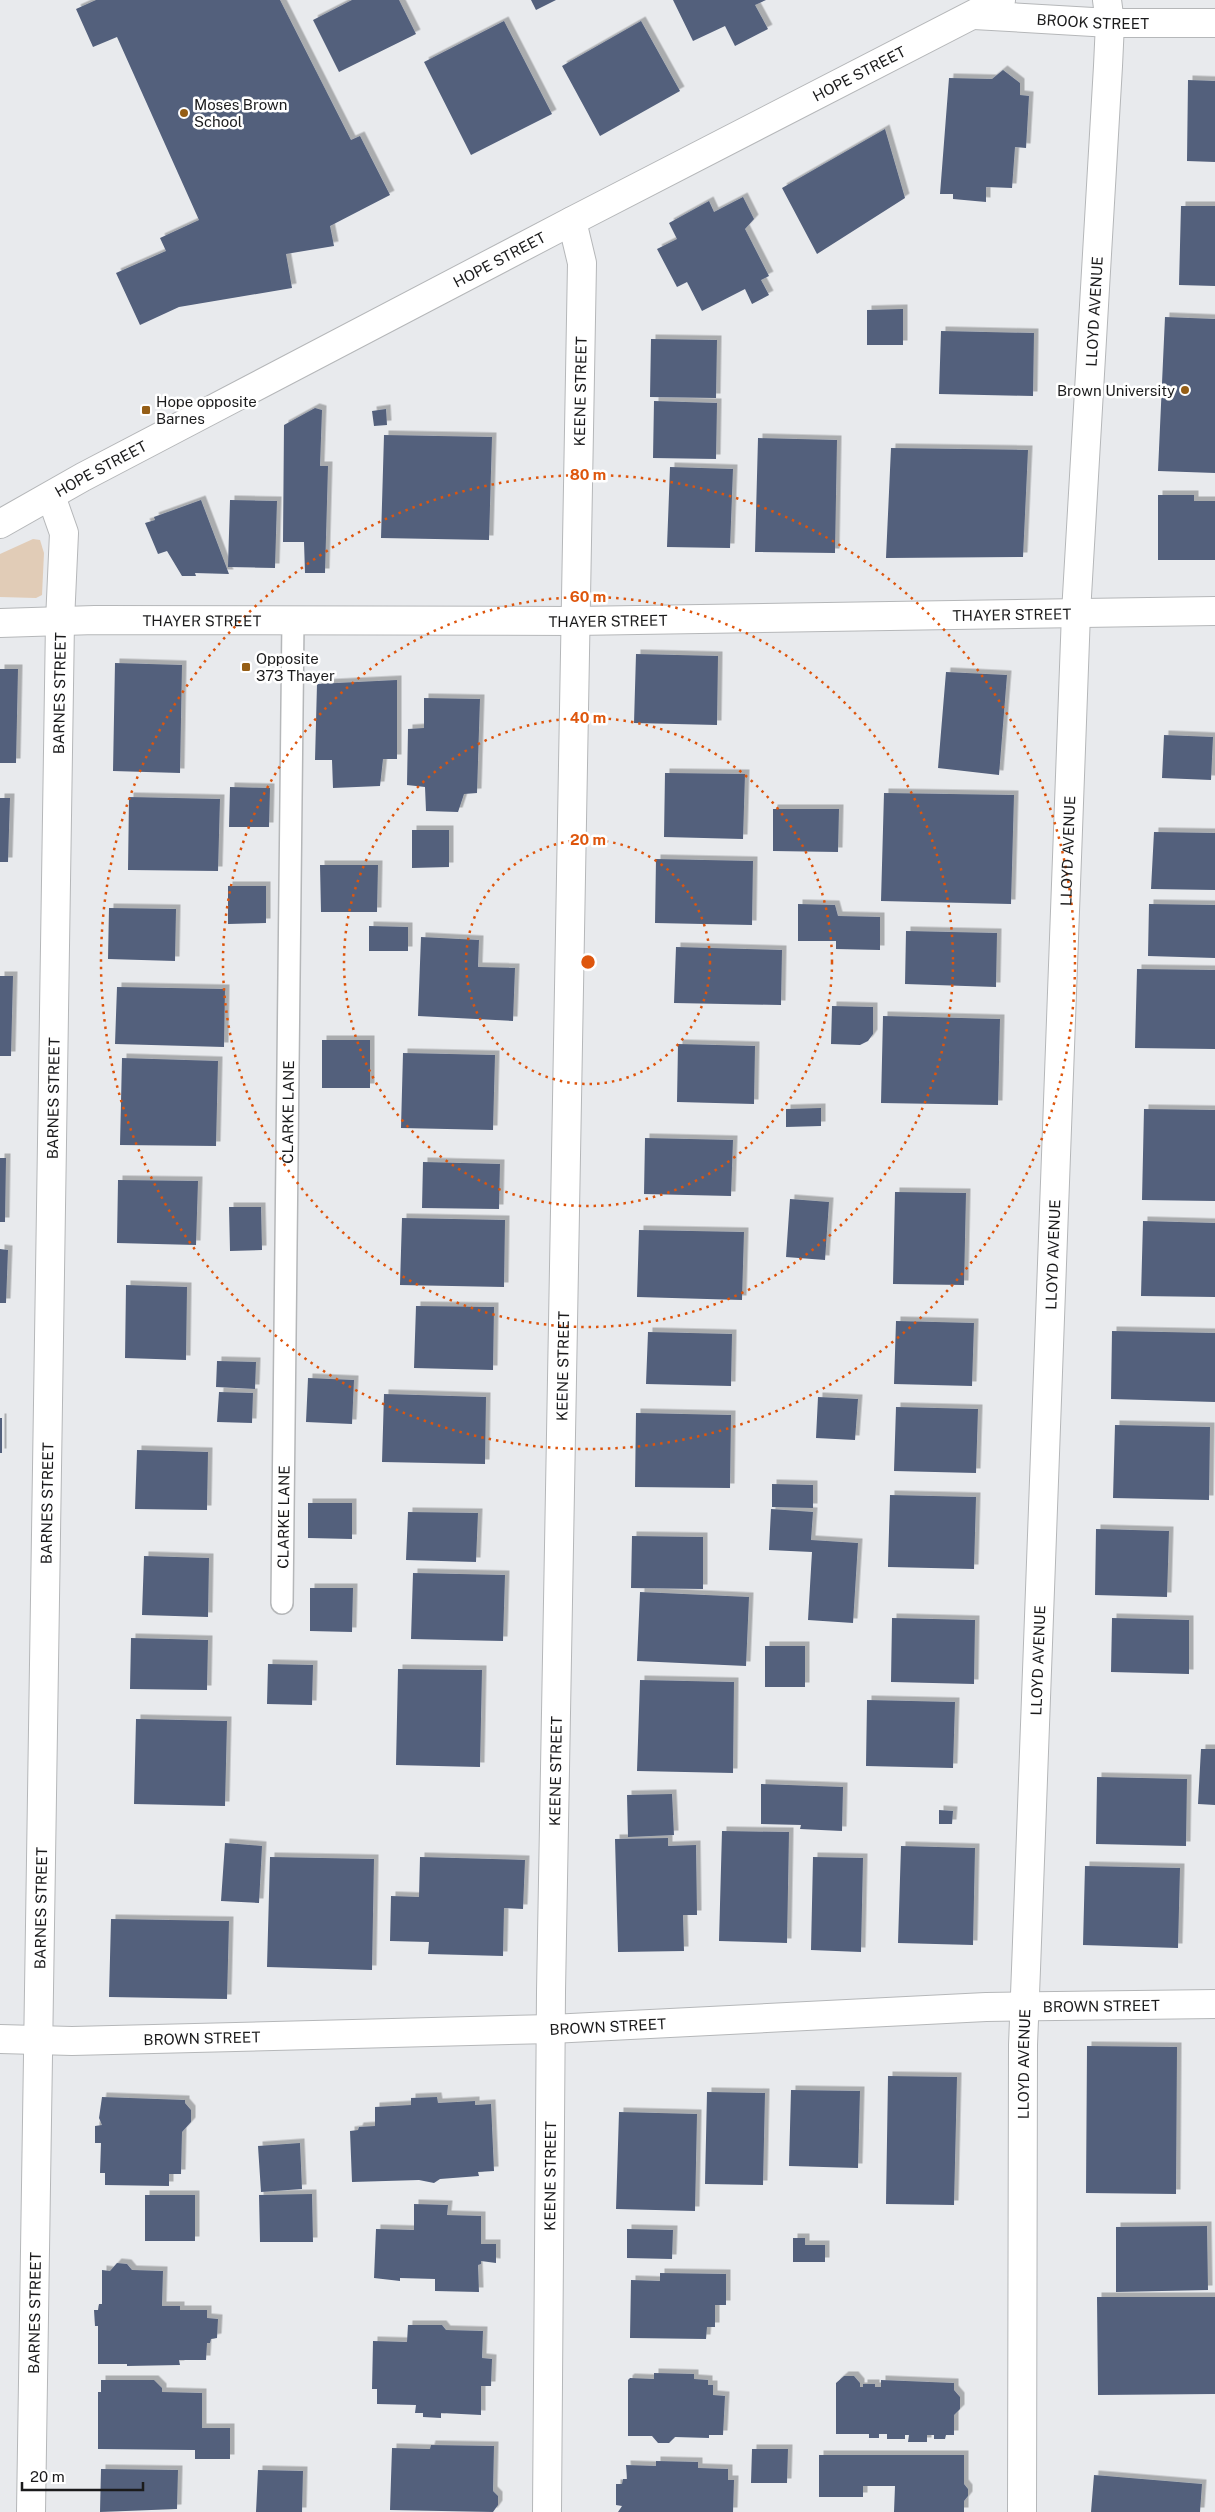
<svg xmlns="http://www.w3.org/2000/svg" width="1215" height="2512" font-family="'Public Sans',sans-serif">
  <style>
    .green { fill: #e1ccb7 }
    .building { fill: #53607c; filter: url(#shadow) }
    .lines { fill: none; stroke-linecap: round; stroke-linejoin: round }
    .service-casing { stroke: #b5b7b9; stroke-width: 24 }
    .minor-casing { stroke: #b5b7b9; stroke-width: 30 }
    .tertiary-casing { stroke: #b5b7b9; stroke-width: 30 }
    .service { stroke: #fff; stroke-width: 21 }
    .minor { stroke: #fff; stroke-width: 28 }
    .tertiary { stroke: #fff; stroke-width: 28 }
    .ring { fill: none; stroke: #de560d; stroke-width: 2.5; stroke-dasharray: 2.5 5 }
    .poi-dot { fill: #955e16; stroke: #fff; stroke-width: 2 }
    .labels { text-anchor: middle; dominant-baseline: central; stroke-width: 5; stroke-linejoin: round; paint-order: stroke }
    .street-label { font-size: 15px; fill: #1b1b1c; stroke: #fff }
    .poi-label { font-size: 15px; fill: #1b1b1c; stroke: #fff; text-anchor: start }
    .centre { fill: #de560d; stroke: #fff; stroke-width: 2.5 }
    .ring-label { font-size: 15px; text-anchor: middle; font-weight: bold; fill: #de560d; stroke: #fff; stroke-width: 5; stroke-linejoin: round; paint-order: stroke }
  </style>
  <defs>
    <filter id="shadow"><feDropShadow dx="4.5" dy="-4.5" stdDeviation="0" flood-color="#0004"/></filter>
  </defs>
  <rect width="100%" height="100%" fill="#e8eaed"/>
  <!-- green -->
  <path class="green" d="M33 539 40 540 44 553 42 595 36 598 0 597V554Z"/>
  <!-- building -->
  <path class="building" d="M96 0H280L351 140 360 136 390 195 330 226 334 246 286 254 292 288 179 307 140 325 116 273 166 251 160 238 199 220 117 37 93 47 76 9Z
    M352 0H399L416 34 339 72 313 20Z
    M531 0H556L536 10Z
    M673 0H766L755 5 768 29 735 46 725 26 693 41Z
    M504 21 552 114 471 155 424 62Z
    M641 21 680 91 600 136 562 66Z
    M1003 70 1020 83V95L1029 96 1026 148 1015 147 1012 188 986 187V202L953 199V194H940L949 78 992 79Z
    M1188 80 1215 81V162L1187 161Z
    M885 129 905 198 817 254 782 188Z
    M743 197 754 219 745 229 769 276 761 280 769 295 752 304 745 289 702 311 687 282 677 287 657 249 677 239 669 223 709 201 714 212Z
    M1181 206H1215V286L1179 285Z
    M903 309V345H867V310Z
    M1165 317 1215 319V473L1158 471Z
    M941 331 1034 333 1033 396 939 394Z
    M651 339 717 340 716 398 650 397Z
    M654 401 717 403 716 459 653 458Z
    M315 408 322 410 320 466H328L325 573H305L304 542H283L284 425Z
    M386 409 387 425 374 426 372 411Z
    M384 435 492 437 489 540 381 538Z
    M758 438 837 440 835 553 755 552Z
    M891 448 1028 450 1023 557 886 558Z
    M670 467 733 469 730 548 667 547Z
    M1158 495H1194V501H1215V560H1158Z
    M201 500 229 574 195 573 196 576H182L167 551 158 554 145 523 155 520 154 517Z
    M230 500 277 501 275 568 228 567Z
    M636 654 718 656 717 725 634 723Z
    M115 663 182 665 180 773 113 771Z
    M0 669H18L16 763H0Z
    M946 672 1007 675 999 775 938 768Z
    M397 680V759H383L380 786 333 788 332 760H315L317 684Z
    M424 698 480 699 477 793 464 794 458 812 426 811 425 787 407 785 408 729 424 728Z
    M1164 735 1213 737 1211 780 1162 778Z
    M665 773 745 774 743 839 664 837Z
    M230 787 270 788 269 827H229Z
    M884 793 1014 795 1011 904 881 901Z
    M129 797 220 799 218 871 128 870Z
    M0 798H10L8 862H0Z
    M773 809H839L838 852 773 851Z
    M412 830H449V867L412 868Z
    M1154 832 1215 833V890L1151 889Z
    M656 859 753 861 752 925 655 923Z
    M320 865H378L377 912H321Z
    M228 886H266V923L228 924Z
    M798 904 835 905 838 916 880 917V950L836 949V941H798Z
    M1149 904 1215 905V958L1148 956Z
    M109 908 176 909 175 961 108 959Z
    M369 926 408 927V951H369Z
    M906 931 997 933 996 987 905 984Z
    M421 937 479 940 478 967 515 968 513 1021 418 1016Z
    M676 947 782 950 781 1005 674 1003Z
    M1137 969 1215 970V1049L1135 1048Z
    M0 976H13L11 1056H0Z
    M117 987 225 989 224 1047 115 1044Z
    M832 1006 873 1007V1034L868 1041 860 1045 831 1044Z
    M883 1016 1000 1019 998 1105 881 1103Z
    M322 1040H370V1088H322Z
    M678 1044 755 1046 754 1104 677 1102Z
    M403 1053 495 1055 493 1130 401 1128Z
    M122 1058 218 1061 216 1146 120 1145Z
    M821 1108V1126L786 1127V1109Z
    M1144 1109 1215 1110V1201L1142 1200Z
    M645 1138 733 1140 731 1196 644 1194Z
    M0 1158H6L5 1222H0Z
    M423 1162 500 1164 499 1209 422 1208Z
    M118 1180 198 1181 196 1245 117 1243Z
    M895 1192 966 1193 964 1285 893 1284Z
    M790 1199 829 1202 825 1260 786 1257Z
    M229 1207H261L262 1250 230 1251Z
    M402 1218 505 1220 504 1287 400 1285Z
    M1143 1221 1215 1223V1297L1141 1296Z
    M639 1230 744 1232 742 1300 637 1297Z
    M0 1249 8 1250 6 1303H0Z
    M126 1285 187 1287 186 1360 125 1358Z
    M416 1306 494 1307 493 1370 414 1368Z
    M896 1321 974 1323 972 1386 894 1384Z
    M1112 1331 1215 1333V1402L1111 1399Z
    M648 1332 732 1334 731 1386 646 1384Z
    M217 1361 256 1362 255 1389 216 1387Z
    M308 1378 354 1380 352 1424 306 1422Z
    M219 1392 253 1393 252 1423 217 1422Z
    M384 1394 486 1397 485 1464 382 1462Z
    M818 1397 858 1399 855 1440 816 1438Z
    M896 1407 978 1409 976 1473 894 1471Z
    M636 1413 731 1415 730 1488 635 1487Z
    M0 1418H2V1453H0Z
    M1115 1425 1210 1427 1209 1500 1113 1498Z
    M137 1450 208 1452 207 1510 135 1509Z
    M772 1484 813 1485V1508L772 1507Z
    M890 1495 976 1497 974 1569 888 1567Z
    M308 1503H352V1539L308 1538Z
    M771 1509 813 1512 811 1540 858 1543 853 1623 808 1620 812 1552 769 1550Z
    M408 1512 478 1513 476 1562 406 1560Z
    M1096 1529 1169 1531 1167 1597 1095 1595Z
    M632 1536 703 1537V1589L631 1588Z
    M144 1556 209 1558 208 1617 142 1615Z
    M413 1573 505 1575 503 1641 411 1639Z
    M310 1588H353L352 1632 310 1631Z
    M640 1592 749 1597 746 1666 637 1661Z
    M892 1618 975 1620 974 1684 891 1682Z
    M1112 1618 1189 1620V1674L1111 1672Z
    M131 1638 208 1640 207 1690 130 1689Z
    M765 1646H805V1687H765Z
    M268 1664 313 1665 312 1705 267 1704Z
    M398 1669 482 1670 480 1767 396 1765Z
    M640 1680 734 1682 733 1773 637 1771Z
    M867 1700 955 1702 953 1768 866 1766Z
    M136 1719 227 1721 225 1806 134 1804Z
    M1201 1749H1215V1805L1198 1804Z
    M1097 1777 1187 1779 1186 1846 1096 1844Z
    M761 1784 843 1787 842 1831 800 1829 801 1825 761 1824Z
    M672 1794 674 1835 628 1837 627 1795Z
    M939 1810 953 1811 952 1824H939Z
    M722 1831 789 1832 787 1943 719 1941Z
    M668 1838V1846L696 1845 697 1915H683L684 1951 618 1952 615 1839Z
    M225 1843 262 1846 259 1903 221 1901Z
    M901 1846 975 1848 973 1945 898 1943Z
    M270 1857 374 1859 372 1970 267 1967Z
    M420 1857 525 1860 523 1909 504 1908 503 1956 428 1954 429 1942 390 1941 391 1896 419 1897Z
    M813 1857 863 1858 861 1952 811 1950Z
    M1085 1866 1180 1868 1178 1948 1083 1945Z
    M111 1919 229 1921 227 1999 109 1997Z
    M1087 2046 1177 2047 1176 2194 1086 2193Z
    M888 2076 957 2077 954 2205 886 2204Z
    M791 2090 860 2091 858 2168 789 2166Z
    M707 2092 765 2093 763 2185 705 2184Z
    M102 2097 185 2100V2103L191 2110V2122L182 2132 181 2174H169V2186L105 2185V2173H100L101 2143H95V2126L102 2125 99 2118Z
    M437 2097 438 2103 475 2101V2105L491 2104 494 2171 478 2172 479 2176 440 2179 434 2183 419 2180 352 2182 350 2131 358 2130 359 2127 375 2126V2107L411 2105V2098Z
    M619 2112 697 2114 695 2211 616 2209Z
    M300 2143 302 2189 261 2192 258 2146Z
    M312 2194 313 2242H260L259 2195Z
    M145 2195H195V2241H145Z
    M414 2204 448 2205 447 2215 481 2216V2244H496V2263L481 2261V2264L478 2265 479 2292 435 2291V2279L400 2278V2281L374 2278 376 2229 414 2230Z
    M1207 2226 1208 2290 1116 2292V2227Z
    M627 2229 673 2230 672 2259 627 2258Z
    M793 2238H805V2245H825V2262H793Z
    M117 2263 127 2264 132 2270 163 2271 162 2306H180V2310H207V2318L218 2319 217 2338 211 2339 210 2343H207L206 2360H179L180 2365 127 2366V2364H98V2326H95L94 2310H98L99 2304H102V2270L110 2271Z
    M660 2273 726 2274V2305H715V2327H707L706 2339 630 2338 631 2280 660 2281Z
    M1097 2297H1215V2394L1098 2395Z
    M408 2325H442L446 2330 483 2331 482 2358 492 2359 491 2386H481V2415L441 2413V2418L423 2417V2413H415L416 2405 377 2404V2389H372L373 2341 407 2342Z
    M654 2373 694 2374V2379L708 2380V2385H713V2395L725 2396 723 2435H709V2438L675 2437 669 2443H658L652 2436H628V2380L630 2378 654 2379Z
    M844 2376H854L860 2383V2387H863V2384H875V2387H881V2380L954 2383V2390L960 2397V2409L954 2415V2435H946L945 2439H934V2435H927V2442H908L909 2435H905V2439H887V2434H879V2438H869V2434H836V2383Z
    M101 2380H154L162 2388V2392L202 2393V2428H230V2459H195V2450L98 2449V2392H101Z
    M431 2445 494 2446 493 2491 498 2496V2505L493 2512 390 2510 392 2448 430 2449Z
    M752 2449H788L787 2483H751Z
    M819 2455H964V2484L968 2489V2496L964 2501V2512H894L895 2486H863V2497H819Z
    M656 2461 698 2462V2468L728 2469V2480H734L733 2512H618L622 2506 616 2505V2484H622L623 2479H627L626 2465 656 2466Z
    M101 2469 178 2470 177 2509 100 2512Z
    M258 2470 303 2471 302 2512H256Z
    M1094 2475 1202 2484 1200 2512H1091Z"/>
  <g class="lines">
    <defs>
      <g id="service">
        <path id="s1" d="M282 1603 293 620"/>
      </g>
      <g id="minor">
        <path id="s2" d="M0 2039 72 2041 551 2029 986 2007 1215 2004"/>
        <path id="s3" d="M31 2512 60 621 64 533 51 496"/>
        <path id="s4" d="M547 2512 551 1992 582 263 572 221"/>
        <path id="s5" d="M1022 2512 1023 2045 1026 1969 1076 613 1108 66 1110 23 1107 0"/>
      </g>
      <g id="tertiary">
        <path id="s6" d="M974 15 1110 23H1215"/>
        <path id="s7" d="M0 524 83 477 572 221 1001 0"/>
        <path id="s8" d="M0 623 95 620 575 621 1215 611"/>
      </g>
    </defs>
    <!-- service casing -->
    <use href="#service" class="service-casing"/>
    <!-- minor casing -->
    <use href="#minor" class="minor-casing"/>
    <!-- tertiary casing -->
    <use href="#tertiary" class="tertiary-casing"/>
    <!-- service -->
    <use href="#service" class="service"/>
    <!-- minor -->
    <use href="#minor" class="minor"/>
    <!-- tertiary -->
    <use href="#tertiary" class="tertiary"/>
  </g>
  <!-- distance rings -->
  <g class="ring">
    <circle cx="588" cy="962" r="122"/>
    <circle cx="588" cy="962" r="244"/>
    <circle cx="588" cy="962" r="365"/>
    <circle cx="588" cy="962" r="487"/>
  </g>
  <!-- markers -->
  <g class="poi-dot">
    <circle cx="184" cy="113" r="5"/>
    <circle cx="1185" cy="390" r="5"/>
    <rect x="141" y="405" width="10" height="10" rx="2.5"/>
    <rect x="241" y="662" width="10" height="10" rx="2.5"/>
  </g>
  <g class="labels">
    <!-- street labels -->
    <g class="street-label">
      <text stroke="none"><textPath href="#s6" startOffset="119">BROOK STREET</textPath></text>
      <text stroke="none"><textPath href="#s7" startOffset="970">HOPE STREET</textPath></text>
      <text stroke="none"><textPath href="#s7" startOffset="565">HOPE STREET</textPath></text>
      <text stroke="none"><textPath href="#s5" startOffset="2202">LLOYD AVENUE</textPath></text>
      <text stroke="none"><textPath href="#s4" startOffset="2121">KEENE STREET</textPath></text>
      <text stroke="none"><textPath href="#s7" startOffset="115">HOPE STREET</textPath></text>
      <text stroke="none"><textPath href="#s8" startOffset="1012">THAYER STREET</textPath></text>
      <text stroke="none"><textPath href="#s8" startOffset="202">THAYER STREET</textPath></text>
      <text stroke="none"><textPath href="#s8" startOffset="608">THAYER STREET</textPath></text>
      <text stroke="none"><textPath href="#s3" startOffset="1819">BARNES STREET</textPath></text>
      <text stroke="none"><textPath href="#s5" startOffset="1662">LLOYD AVENUE</textPath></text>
      <text stroke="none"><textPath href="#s3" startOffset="1414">BARNES STREET</textPath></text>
      <text stroke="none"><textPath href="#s1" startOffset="491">CLARKE LANE</textPath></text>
      <text stroke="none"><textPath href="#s5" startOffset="1258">LLOYD AVENUE</textPath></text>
      <text stroke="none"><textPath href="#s4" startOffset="1146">KEENE STREET</textPath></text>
      <text stroke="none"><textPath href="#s3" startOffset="1009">BARNES STREET</textPath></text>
      <text stroke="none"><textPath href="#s1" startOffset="86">CLARKE LANE</textPath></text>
      <text stroke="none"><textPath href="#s5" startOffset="852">LLOYD AVENUE</textPath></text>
      <text stroke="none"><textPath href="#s4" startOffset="741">KEENE STREET</textPath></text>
      <text stroke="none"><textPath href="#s3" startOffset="604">BARNES STREET</textPath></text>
      <text stroke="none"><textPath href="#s2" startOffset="1102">BROWN STREET</textPath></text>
      <text stroke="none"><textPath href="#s2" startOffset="608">BROWN STREET</textPath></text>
      <text stroke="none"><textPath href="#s2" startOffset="202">BROWN STREET</textPath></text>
      <text stroke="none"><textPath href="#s5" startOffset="448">LLOYD AVENUE</textPath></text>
      <text stroke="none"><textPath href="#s4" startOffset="336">KEENE STREET</textPath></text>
      <text stroke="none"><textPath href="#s3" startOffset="199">BARNES STREET</textPath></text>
    </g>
    <!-- poi labels -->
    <g class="poi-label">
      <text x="194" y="104">Moses Brown<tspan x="194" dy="17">School</tspan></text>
      <text x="1175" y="390" text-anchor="end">Brown University</text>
      <text x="156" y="401">Hope opposite<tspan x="156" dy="17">Barnes</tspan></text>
      <text x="256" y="658">Opposite<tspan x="256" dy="17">373 Thayer</tspan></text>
    </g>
  </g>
  <circle cx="588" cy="962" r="8" class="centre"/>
  <g class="ring-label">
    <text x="588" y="480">80 m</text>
    <text x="588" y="602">60 m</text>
    <text x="588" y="723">40 m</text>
    <text x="588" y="845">20 m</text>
  </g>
  <!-- scale -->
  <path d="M22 2482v8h121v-8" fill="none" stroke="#1b1b1c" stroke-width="2.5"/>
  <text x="30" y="2482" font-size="15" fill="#1b1b1c" stroke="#ffffff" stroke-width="4" paint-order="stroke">20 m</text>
</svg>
